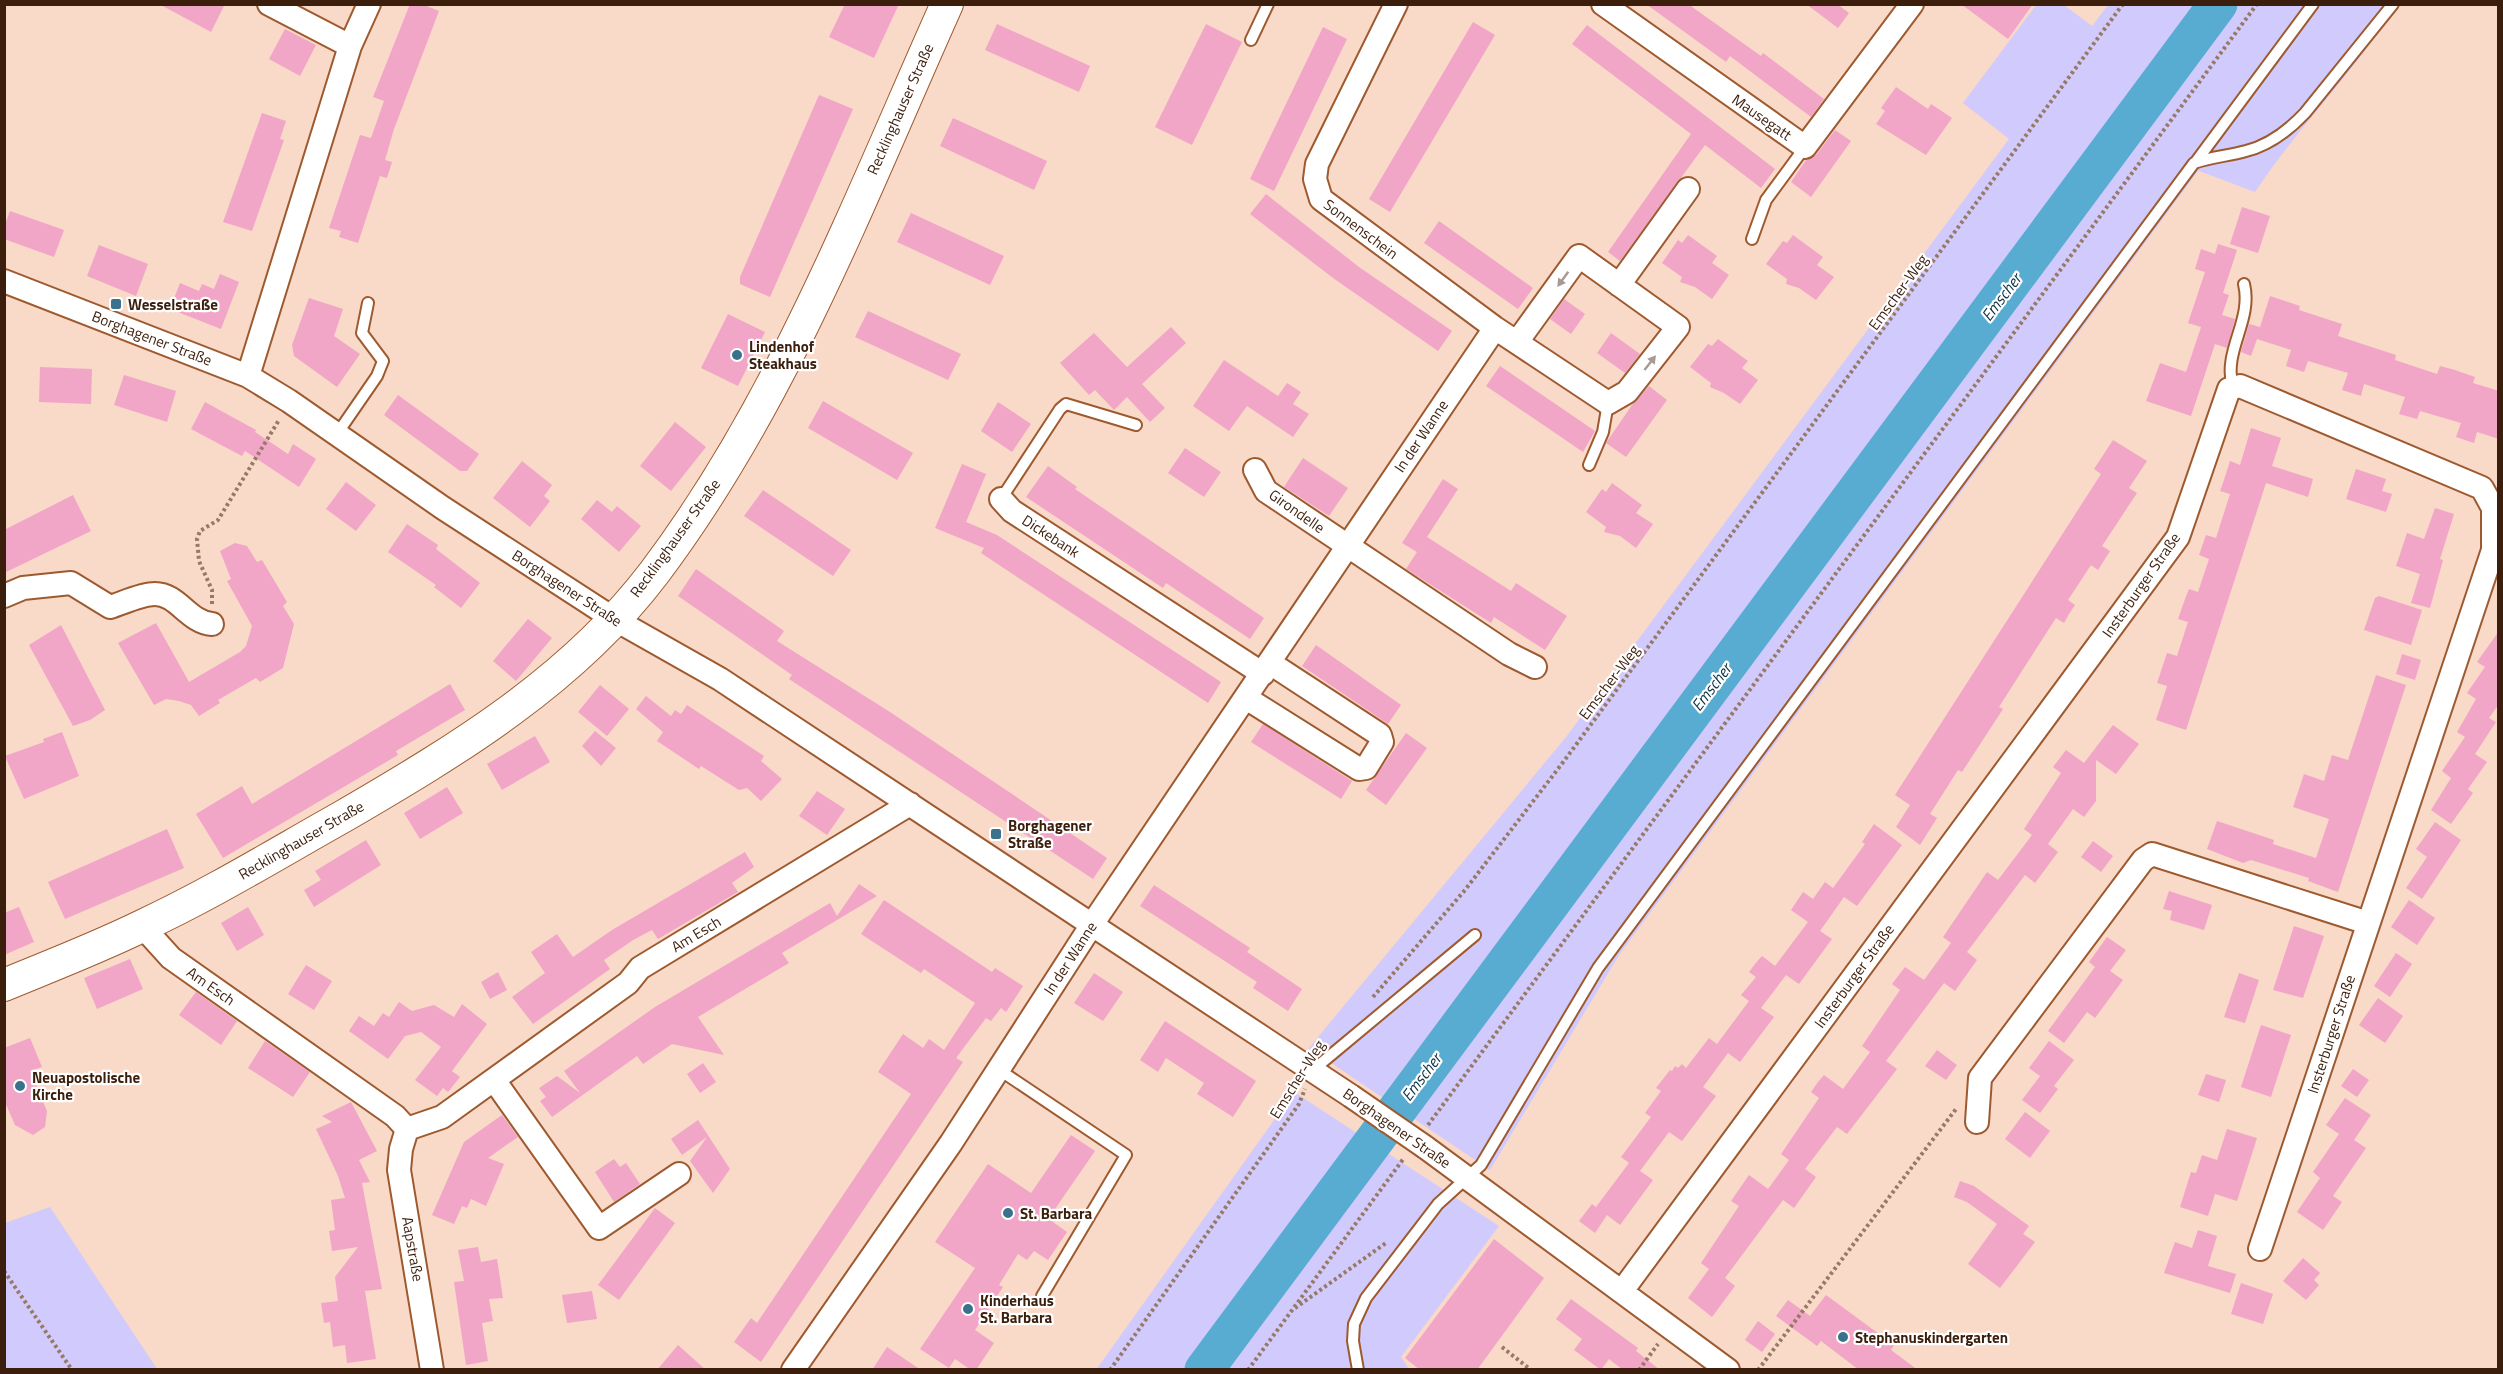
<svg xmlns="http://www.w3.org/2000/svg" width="2503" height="1374" font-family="'Titillium Web',sans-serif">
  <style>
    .green { fill: #d1cafc }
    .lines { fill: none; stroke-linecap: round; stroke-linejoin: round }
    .river { stroke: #58abd1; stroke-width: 39 }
    .building { fill: #f1a6c8 }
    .lane-casing { stroke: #9e5a2f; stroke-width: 14 }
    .street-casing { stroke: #9e5a2f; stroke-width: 26 }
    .secondary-casing { stroke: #9e5a2f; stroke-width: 34 }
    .path { stroke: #977967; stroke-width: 4; stroke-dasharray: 3 3; stroke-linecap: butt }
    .lane { stroke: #fff; stroke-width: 10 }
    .street { stroke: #fff; stroke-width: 22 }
    .secondary { stroke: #fff; stroke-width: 32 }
    .street-bridge-casing { stroke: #9e5a2f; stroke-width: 26; stroke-linecap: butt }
    .street-bridge { stroke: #fff; stroke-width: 22 }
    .oneway { fill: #a79a92 }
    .poi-dot { fill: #3a728d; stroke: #fff; stroke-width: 2 }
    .labels { text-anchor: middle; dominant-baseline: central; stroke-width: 4.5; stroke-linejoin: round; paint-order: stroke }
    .street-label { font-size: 15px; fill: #3b1e0c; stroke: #fff }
    .poi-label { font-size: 15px; font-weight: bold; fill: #3b1e0c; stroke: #fff; text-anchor: start }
    .water-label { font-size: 16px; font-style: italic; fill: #093041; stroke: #fff }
  </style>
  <rect width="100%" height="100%" fill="#f9d9c8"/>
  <!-- green -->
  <path class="green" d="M2036 5H2064L2092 26 2108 5H2397C2355 71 2298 127 2255 192L2170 160 2198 171 1619 955 1490 1170 1309 1048 1566 737 2009 139 1963 103Z
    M1294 1092 1499 1226 1401 1357 1409 1369 1096 1370Z
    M50 1207 157 1369H5V1223Z"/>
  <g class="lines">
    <!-- river -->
    <path class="river" d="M1204 1370 2218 4"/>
  </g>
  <!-- building -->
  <path class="building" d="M159 4H225L211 32Z
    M410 4H422L439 11 394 129 385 160 392 162 387 178 380 176 358 243 339 237 341 231 329 228 360 135 371 138 384 101 373 97Z
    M845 4H899L874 58 829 37Z
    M1646 4H1688L1761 56 1763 53 1824 99 1811 117 1730 56 1726 62Z
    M1806 4H1837L1849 13 1838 28Z
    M1961 4H2033L2008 39Z
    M1473 22 1495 35 1390 212 1369 199Z
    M997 24 1090 66 1079 92 985 50Z
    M1206 24 1242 42 1192 145 1155 127Z
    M1587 25 1775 169 1761 188 1705 145 1620 261 1608 252 1691 134 1572 44Z
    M1323 27 1347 39 1274 191 1250 179Z
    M285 29 316 45 300 76 269 59Z
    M1896 87 1928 109 1931 104 1952 118 1926 155 1876 124 1885 111 1881 108Z
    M819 95 853 109 770 297 740 284V277Z
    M262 113 286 121 280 139 284 140 252 231 223 222Z
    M953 118 1047 161 1034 190 940 146Z
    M1835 130 1851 141 1811 197 1791 182 1806 160 1816 155Z
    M1266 194 1359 267 1452 331 1438 351 1333 278 1250 214Z
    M2242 207 2270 216 2258 253 2230 244Z
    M10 211 64 230 54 257 4 239V227Z
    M911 213 1004 256 990 285 897 242Z
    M1439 221 1533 288 1518 309 1424 243Z
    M1688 235 1717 256 1712 263 1729 275 1712 299 1695 287 1680 282 1682 277 1662 263 1678 240 1682 243Z
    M1793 235 1823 257 1817 265 1834 277 1816 300 1799 288 1786 284 1787 279 1766 264 1783 241 1787 243Z
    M2218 244 2237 250 2223 293 2229 295 2222 315 2235 319 2227 348 2215 344 2191 416 2146 401 2160 363 2186 372 2201 327 2188 323 2205 272 2195 269 2201 249 2215 254Z
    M99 245 148 264 136 296 87 276Z
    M220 274 239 282 221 329 170 309 180 283 199 291 202 284 214 289Z
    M2270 296 2300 306 2299 310 2342 324 2338 336 2396 355 2395 360 2437 374 2440 366 2455 370 2475 377 2473 383 2499 391V439L2477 432 2474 443 2456 437 2461 423 2420 411 2417 419 2399 414 2405 397 2364 384 2361 396 2342 390 2348 373 2308 361 2304 372 2286 366 2291 350 2257 339 2251 356 2241 352 2249 324 2260 327Z
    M309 298 343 309 334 336 360 354 337 387 294 356 292 345Z
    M1564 299 1585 314 1571 334 1550 319Z
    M868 311 961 354 948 380 855 337Z
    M728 314 765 332 738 386 701 368Z
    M1171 327 1186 343 1142 384 1165 408 1150 422 1127 397 1114 410 1095 390 1089 395 1060 363 1094 333 1127 367Z
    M1611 333 1640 354 1625 373 1597 353Z
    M1718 339 1748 361 1742 368 1758 380 1740 404 1724 393 1710 387 1711 383 1690 367 1708 344 1712 346Z
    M1224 360 1278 396 1287 383 1301 392 1293 404 1309 414 1293 437 1247 406 1229 431 1193 406Z
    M1500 366 1595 431 1583 452 1486 386Z
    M40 367 92 369 91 404 39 402Z
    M124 375 176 391 167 422 114 405Z
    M1649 386 1667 400 1626 457 1606 443 1632 405Z
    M398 395 479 454 467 471H460L384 415Z
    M823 401 913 453 897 480 808 428Z
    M205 402 256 430 255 432 288 454 293 444 316 459 299 487 245 451 242 456 191 429Z
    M998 402 1031 424 1012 452 981 431Z
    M675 422 706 447 671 491 640 466Z
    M2251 428 2281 438 2272 466 2313 479 2308 497 2266 483 2186 730 2156 720 2167 686 2157 683 2167 653 2177 656 2188 622 2178 619 2185 599 2189 589 2198 592 2209 559 2199 555 2206 535 2216 538 2230 494 2220 491 2224 480 2230 461 2240 465Z
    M2113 440 2147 461 2129 488 2137 493 2102 546 2110 551 2098 570 2091 565 2068 600 2075 605 2069 614 2064 623 2056 618 2027 663 1999 707 2003 709 1962 772 1958 770 1930 814 1937 818 1920 845 1896 827 1910 805 1895 795 2101 474 2094 469Z
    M1185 448 1221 472 1204 497 1168 473Z
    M1303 458 1348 488 1329 516 1284 487Z
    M522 461 552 485 544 496 550 501 530 527 493 498Z
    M962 464 986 474 966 522 997 535 1221 682 1208 703 981 553 984 548 935 528Z
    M1048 466 1077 487 1075 489 1264 618 1250 639 1166 583 1163 588 1026 497Z
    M2356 469 2386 479 2382 491 2392 494 2386 512 2346 499Z
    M1443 479 1458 489 1427 537 1511 591 1516 583 1567 616 1545 650 1494 617 1491 623 1406 569 1417 552 1402 543Z
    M346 482 376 505 356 531 326 509Z
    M1612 483 1642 505 1636 513 1653 524 1636 548 1620 536 1604 532 1606 527 1586 512 1602 489 1606 492Z
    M763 490 851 550 833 576 744 516Z
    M73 495 91 531 4 573V530Z
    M597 500 612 512 617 506 641 526 619 552 581 519Z
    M2435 508 2454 514 2440 559 2443 560 2430 608 2411 603 2420 574 2396 566 2407 533 2424 539Z
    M407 524 438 545 436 549 480 583 461 608 434 587 436 585 388 552Z
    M235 543 247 546 257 562 262 560 287 602 283 606 294 624 283 668 260 682 256 678 218 700 220 703 199 716 191 705 179 701 166 699 154 705 118 643 156 623 189 682 240 652 246 646 252 626 227 581 231 579 220 551Z
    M696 569 784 631 777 641 890 712 1107 858 1093 879 789 679 792 675 678 596Z
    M2379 596 2422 610 2411 645 2364 630 2375 598Z
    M528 619 552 638 516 681 493 661Z
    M61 625 105 710 90 720 73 726 29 645Z
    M2499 631V704L2489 718 2496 722 2475 754 2487 762 2468 789 2473 793 2451 824 2431 810 2451 778 2442 771 2465 737 2457 732 2476 699 2467 693 2485 667 2477 662Z
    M1316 645 1401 705 1388 724 1302 666Z
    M2402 654 2421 660 2415 680 2396 674Z
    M2376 675 2406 685 2338 892 2308 881 2309 878 2251 860 2243 863 2207 849 2217 821 2274 840 2273 844 2316 858 2329 819 2293 807 2304 774 2324 781 2332 755 2348 760Z
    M450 684 465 710 396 751 398 755 223 858 196 814 242 786 252 804Z
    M600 685 629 709 607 736 578 712Z
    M646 696 671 716 675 710 681 714 687 705 764 756 761 761 782 779 761 801 747 788 739 790 701 766 699 769 657 741 663 732 636 709Z
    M1263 724 1352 781 1341 799 1251 742Z
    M2113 725 2139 744 2116 774 2096 760V801L2084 817 2073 809 2048 844 2058 852 2035 883 2025 875 1967 952 1977 960 1955 991 1944 983 1886 1061 1897 1069 1874 1099 1847 1134 1837 1127 1805 1169 1816 1177 1794 1208 1783 1200 1725 1278 1735 1286 1712 1317 1688 1298 1709 1269 1701 1263 1739 1206 1731 1201 1749 1175 1768 1189 1789 1160 1781 1154 1819 1098 1811 1092 1818 1082 1824 1075 1843 1089 1870 1052 1862 1046 1900 990 1892 984 1905 967 1924 980 1951 943 1943 937 1987 872 1998 880 2032 835 2024 829 2061 773 2053 767 2066 750 2084 763Z
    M595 731 616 748 601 766 582 746Z
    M62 732 79 776 24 799 5 756 44 742 43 739Z
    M1406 733 1427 748 1386 805 1366 790Z
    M535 736 550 762 502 790 487 764Z
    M447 787 463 813 420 839 404 813Z
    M817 791 845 809 827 835 799 816Z
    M2435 822 2461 840 2422 899 2406 888 2427 857 2416 849Z
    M1874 824 1902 845 1857 906 1844 897 1820 931 1832 939 1799 984 1786 975 1761 1008 1774 1017 1740 1062 1728 1053 1703 1087 1716 1096 1682 1141 1669 1132 1640 1171 1653 1180 1620 1225 1607 1215 1595 1233 1579 1221 1592 1204 1605 1214 1596 1207 1629 1163 1621 1157 1651 1117 1645 1113 1661 1091 1656 1088 1670 1070 1672 1071 1675 1066 1678 1068 1682 1064 1686 1068 1709 1038 1717 1044 1749 1001 1741 995 1756 977 1749 972 1755 964 1762 956 1775 966 1808 922 1791 910 1803 892 1813 899 1825 882 1833 888 1865 844 1862 842Z
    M167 829 184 868 65 919 48 882Z
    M366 840 381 865 314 907 304 890 321 880 315 871Z
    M2093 841 2113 856 2101 872 2081 857Z
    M745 852 754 867 732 883 738 892 658 939 652 930 633 940 604 960 610 969 533 1024 512 997 545 973 531 952 557 934 573 957 612 930Z
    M859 884 877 896 782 953 789 963 698 1017 724 1055 672 1044 643 1064 637 1056 552 1117 540 1101 546 1097 539 1088 557 1076 580 1093 564 1071 655 1007 830 903 837 916Z
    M1154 885 1250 948 1247 952 1302 989 1288 1011 1253 988 1257 982 1140 906Z
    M2169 891 2212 905 2204 930 2170 920 2172 911 2163 909Z
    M884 900 992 972 995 968 1023 986 1006 1012 1001 1008 991 1021 986 1018 956 1058 963 1062 761 1362 734 1342 751 1318 757 1323 911 1094 878 1072 903 1034 923 1048 929 1039 944 1050 975 1003 924 969 921 973 861 934Z
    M2409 900 2435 918 2417 945 2391 927Z
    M19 907 34 942 4 955V913Z
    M248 907 264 935 237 951 221 923Z
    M2294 926 2324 936 2303 998 2273 990Z
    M2107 937 2126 950 2110 971 2123 980 2095 1018 2087 1012 2064 1043 2048 1031 2095 967 2089 962Z
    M2396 953 2412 964 2390 997 2374 986Z
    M130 959 143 989 97 1009 84 978Z
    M306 965 332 981 314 1010 288 994Z
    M498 972 507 990 490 999 481 982Z
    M1094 973 1123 992 1103 1021 1074 1003Z
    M2239 973 2259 980 2245 1023 2224 1017Z
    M196 992 237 1021 221 1045 179 1015Z
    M2378 998 2403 1016 2385 1043 2359 1025Z
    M399 1002 412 1011 434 1005 454 1017 462 1004 487 1024 452 1071 460 1077 448 1092 443 1088 437 1096 415 1080 441 1047 421 1032 405 1036 388 1059 349 1031 359 1016 374 1026 383 1013 389 1017Z
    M1165 1021 1256 1081 1233 1117 1197 1094 1204 1083 1166 1058 1158 1072 1140 1060Z
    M2261 1025 2291 1035 2271 1097 2241 1087Z
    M30 1038 42 1067 30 1071 47 1111 45 1127 33 1135 15 1125 4 1100V1048Z
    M265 1041 310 1072 293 1097 248 1068Z
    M2049 1041 2074 1060 2054 1086 2058 1089 2040 1113 2022 1100 2040 1076 2029 1068Z
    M1937 1050 1957 1065 1946 1080 1925 1066Z
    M703 1063 716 1082 700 1093 687 1074Z
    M2353 1069 2369 1080 2357 1097 2341 1086Z
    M2206 1074 2226 1080 2219 1102 2198 1095Z
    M2345 1098 2371 1115 2354 1140 2366 1148 2333 1196 2342 1202 2323 1230 2297 1212 2320 1178 2313 1172 2339 1134 2326 1125Z
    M351 1102 377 1151 359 1160 370 1182 362 1183 382 1289 365 1291 376 1359 347 1363 345 1345 333 1347 330 1322 324 1323 321 1303 338 1301 335 1277 358 1247 332 1251 329 1231 335 1230 331 1200 345 1198 338 1176 316 1129 332 1122 322 1116Z
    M2025 1112 2050 1131 2030 1158 2005 1139Z
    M502 1115 518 1137 488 1158 504 1164 486 1206 471 1199 467 1208 462 1206 454 1224 432 1215 464 1142Z
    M698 1120 730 1169 713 1193 690 1161 707 1137 682 1155 671 1139Z
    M2227 1129 2257 1138 2237 1201 2215 1194 2208 1216 2180 1207 2191 1172 2196 1173 2202 1155 2217 1160Z
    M1071 1135 1095 1151 1055 1209 1060 1212 1053 1222 1067 1232 1048 1260 1034 1251 1027 1260 1018 1254 999 1285 1003 1287 975 1330 994 1343 976 1370H971L955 1359 949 1368 920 1349 975 1268 935 1242 988 1164 1031 1193Z
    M614 1159 620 1167 626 1163 640 1184 614 1202 595 1172Z
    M1960 1181 1974 1186 2029 1226 2023 1234 2035 1242 2000 1288 1968 1264 1997 1224 1967 1202 1954 1197Z
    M655 1208 675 1223 619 1300 598 1285Z
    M2198 1230 2217 1236 2208 1266 2236 1274 2230 1293 2164 1273 2175 1242 2192 1248Z
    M1494 1239 1544 1278 1477 1370H1420L1405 1358Z
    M478 1247 481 1262 497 1259 503 1298 489 1299 493 1321 482 1323 488 1361 466 1365 454 1282 464 1281 458 1250Z
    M2303 1258 2320 1273 2314 1280 2319 1285 2306 1300 2283 1281Z
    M2241 1283 2273 1294 2263 1324 2231 1314Z
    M592 1291 597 1319 567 1323 562 1295Z
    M1826 1295 1894 1345 1891 1350 1918 1370H1859L1821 1341 1817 1346 1776 1316 1788 1300 1810 1316Z
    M1571 1299 1638 1348 1636 1351 1660 1370H1623L1609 1359 1601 1370 1574 1350 1582 1339 1556 1319Z
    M1758 1321 1775 1334 1762 1352 1745 1340Z
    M678 1345 706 1370H657Z
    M887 1347 921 1370H872Z"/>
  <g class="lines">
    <defs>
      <path id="lane" d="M1251 40 1268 4
        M2195 163 2313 4
        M1752 239 1766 200 1805 147
        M2233 388C2222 351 2253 321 2244 284
        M337 434 377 376 383 361 362 333 368 303
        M1589 465 1603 432 1608 403
        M1001 499 1060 409 1066 404 1136 425
        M998 1069 1126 1155 1042 1296
        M1313 1070 1475 935
        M1358 1370 1353 1341 1354 1324 1366 1298 1438 1204 1481 1165 1598 968 2194 163C2211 157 2228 156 2246 151 2270 145 2288 131 2305 113L2393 4"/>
      <path id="street" d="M269 4 350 46
        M1396 4 1317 164 1315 179 1321 199 1495 328 1608 403 1627 392 1678 327 1579 256 1517 342
        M1603 4 1805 147 1912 4
        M4 281 248 376 289 401 443 508 614 619 720 679 1351 1096
        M1619 285 1688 189
        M248 376 350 46 369 4
        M1255 470 1266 491 1509 654 1535 667
        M1001 499 1012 511 1263 674
        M4 596 23 588 71 583 110 607C123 603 141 594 155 594 178 594 188 622 212 624
        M1246 698 1359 769 1366 768 1382 742 1380 735 1270 663
        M142 926 171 958 395 1116 407 1129
        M494 1080 599 1228 679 1174
        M1977 1122 1980 1078 2143 860 2152 854 2368 923
        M407 1129 442 1117 628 983 640 968 910 804
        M407 1129 401 1149 399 1170 432 1370
        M1425 1147 1728 1370
        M1622 1291 2178 537 2229 389 2240 386 2482 488 2493 508V550L2260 1249
        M793 1370 951 1143 1093 923 1495 328"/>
      <path id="secondary" d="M4 985C50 966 97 948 142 926 211 894 276 854 342 817 457 750 572 681 654 573 783 402 860 198 947 4"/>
    </defs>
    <!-- lane casing -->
    <use href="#lane" class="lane-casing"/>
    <!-- street casing -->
    <use href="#street" class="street-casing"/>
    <!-- secondary casing -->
    <use href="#secondary" class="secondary-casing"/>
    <!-- path -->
    <path class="path" d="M212 604V590L199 561 197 539 200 531 218 520 279 420
      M1373 997 1465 890 1564 761 2123 4
      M1428 1125 2257 4
      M4 1271 72 1370
      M1295 1308 1386 1243
      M1502 1347 1531 1370
      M1110 1370 1299 1104 1305 1089
      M1248 1370 1404 1158
      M1639 1370 1658 1344
      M1758 1370 1956 1109"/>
    <!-- lane -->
    <use href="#lane" class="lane"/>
    <!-- street -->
    <use href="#street" class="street"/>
    <!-- secondary -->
    <use href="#secondary" class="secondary"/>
    <defs>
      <path id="street-bridge" d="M1351 1096 1425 1147"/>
    </defs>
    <!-- street-bridge casing -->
    <use href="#street-bridge" class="street-bridge-casing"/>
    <!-- street-bridge -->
    <use href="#street-bridge" class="street-bridge"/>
  </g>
  <!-- one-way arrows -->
  <defs><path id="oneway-solid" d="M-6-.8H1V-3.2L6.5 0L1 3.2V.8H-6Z" transform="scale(1.5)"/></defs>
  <g class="oneway">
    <use href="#oneway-solid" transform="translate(1563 279) rotate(126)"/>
    <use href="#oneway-solid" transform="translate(1650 363) rotate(-52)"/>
  </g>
  <!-- markers -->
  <g class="poi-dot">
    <rect x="110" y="298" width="12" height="12" rx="3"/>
    <circle cx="737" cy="355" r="6"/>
    <rect x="990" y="828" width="12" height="12" rx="3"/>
    <circle cx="20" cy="1086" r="6"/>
    <circle cx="1008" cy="1213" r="6"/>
    <circle cx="968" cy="1309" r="6"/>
    <circle cx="1843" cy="1337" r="6"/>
  </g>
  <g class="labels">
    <!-- street labels -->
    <g class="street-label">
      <text transform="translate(900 109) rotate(-66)">Recklinghauser Straße</text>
      <text transform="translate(1762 117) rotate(35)">Mausegatt</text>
      <text transform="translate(1361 229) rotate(37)">Sonnenschein</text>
      <text transform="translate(1898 292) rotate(-54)">Emscher-Weg</text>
      <text transform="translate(152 338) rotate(21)">Borghagener Straße</text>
      <text transform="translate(1421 436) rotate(-56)">In der Wanne</text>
      <text transform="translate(1297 511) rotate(35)">Girondelle</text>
      <text transform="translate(1051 536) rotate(33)">Dickebank</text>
      <text transform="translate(675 538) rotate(-54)">Recklinghauser Straße</text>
      <text transform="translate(2141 585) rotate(-55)">Insterburger Straße</text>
      <text transform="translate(567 588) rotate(33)">Borghagener Straße</text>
      <text transform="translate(1609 682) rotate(-53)">Emscher-Weg</text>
      <text transform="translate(301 840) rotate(-30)">Recklinghauser Straße</text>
      <text transform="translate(696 934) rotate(-31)">Am Esch</text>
      <text transform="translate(1070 958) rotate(-57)">In der Wanne</text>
      <text transform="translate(1854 976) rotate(-54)">Insterburger Straße</text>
      <text transform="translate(211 986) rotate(35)">Am Esch</text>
      <text transform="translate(2331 1034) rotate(-72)">Insterburger Straße</text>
      <text transform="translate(1297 1079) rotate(-58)">Emscher-Weg</text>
      <text transform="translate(1397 1128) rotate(35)">Borghagener Straße</text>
      <text transform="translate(413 1249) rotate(80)">Aapstraße</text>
    </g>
    <!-- poi labels -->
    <g class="poi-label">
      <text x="128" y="304">Wesselstraße</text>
      <text x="749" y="346">Lindenhof<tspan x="749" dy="17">Steakhaus</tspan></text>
      <text x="1008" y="825">Borghagener<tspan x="1008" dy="17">Straße</tspan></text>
      <text x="32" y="1077">Neuapostolische<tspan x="32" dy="17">Kirche</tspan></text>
      <text x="1020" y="1213">St. Barbara</text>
      <text x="980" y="1300">Kinderhaus<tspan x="980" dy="17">St. Barbara</tspan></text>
      <text x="1855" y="1337">Stephanuskindergarten</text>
    </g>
    <!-- water labels -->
    <g class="water-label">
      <text transform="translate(2001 297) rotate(-53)">Emscher</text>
      <text transform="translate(1711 687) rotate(-53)">Emscher</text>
      <text transform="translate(1421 1077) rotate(-53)">Emscher</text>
    </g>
  </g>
  <!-- border -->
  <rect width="2503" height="1374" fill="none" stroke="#3b1e0c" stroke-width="12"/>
</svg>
